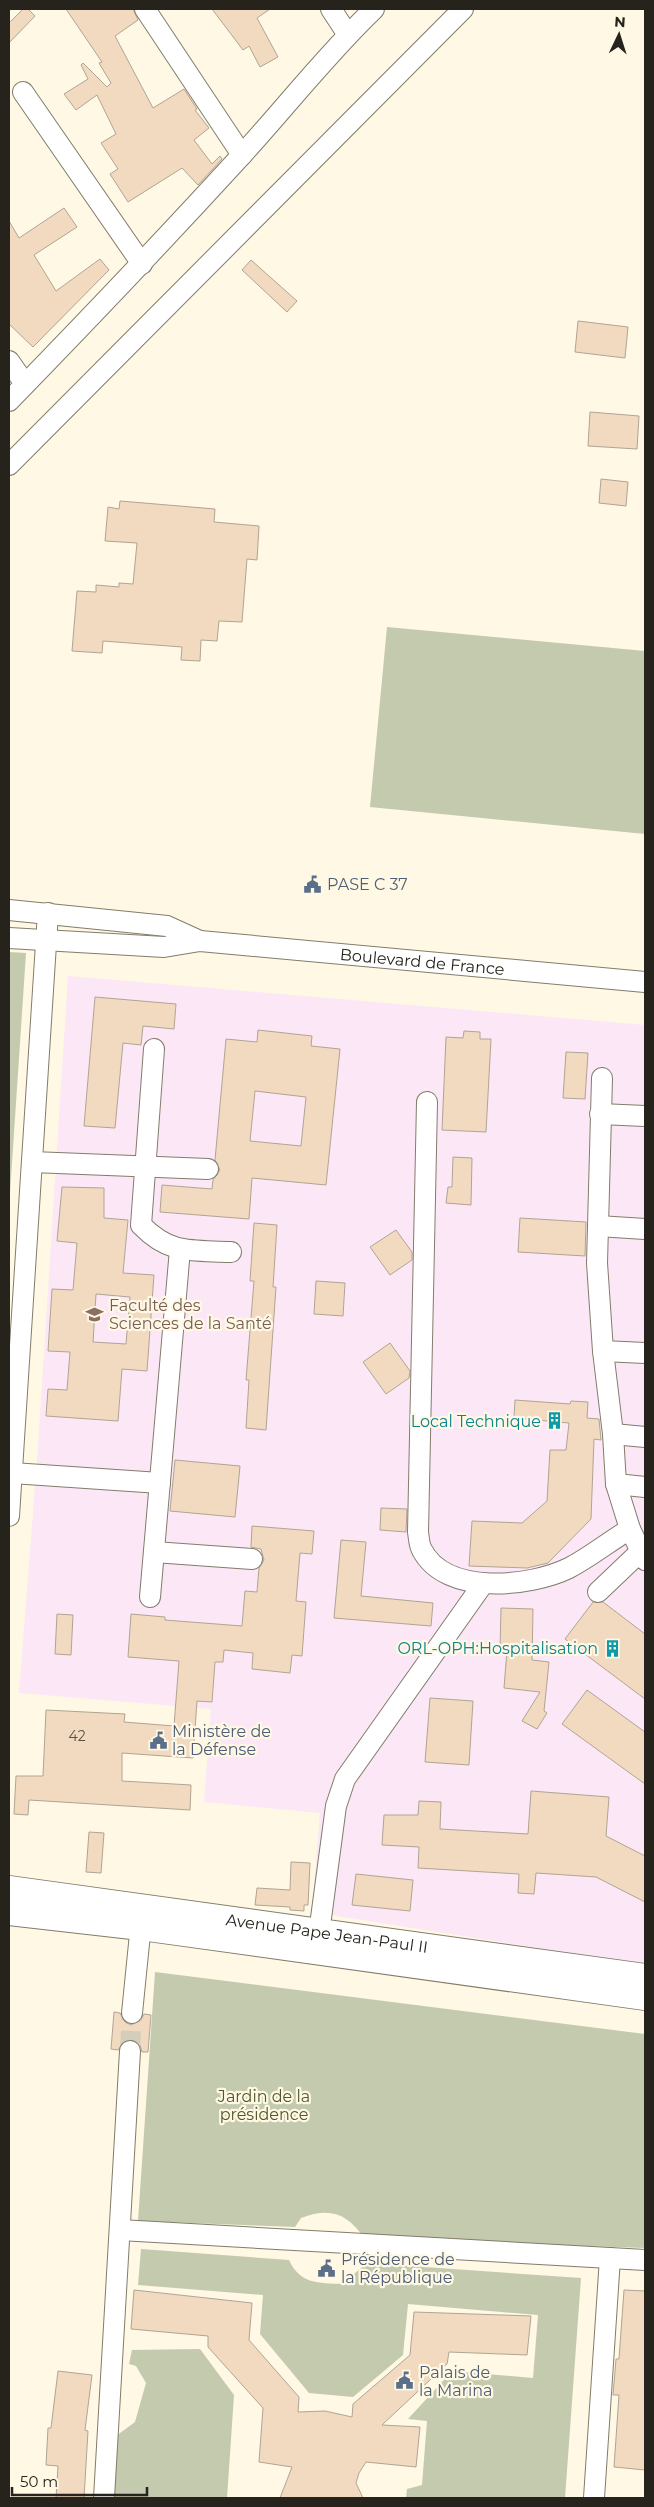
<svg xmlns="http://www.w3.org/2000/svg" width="654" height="2507" font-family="Montserrat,sans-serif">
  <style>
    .medical { fill: #fce7f7 }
    .green { fill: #c3caad }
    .building { fill: #f1dabf; stroke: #b1a494; fill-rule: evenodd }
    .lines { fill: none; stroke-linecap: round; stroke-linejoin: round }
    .minor-tunnel { stroke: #d3cdbc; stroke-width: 20; stroke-dasharray: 20 10; stroke-linecap: butt }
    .minor-casing { stroke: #827c6b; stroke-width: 22 }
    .major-casing { stroke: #827c6b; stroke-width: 28 }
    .minor { stroke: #fff; stroke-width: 20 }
    .major { stroke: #fff; stroke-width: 26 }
    .labels { text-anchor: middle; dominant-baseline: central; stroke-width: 4.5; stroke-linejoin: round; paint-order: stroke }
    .number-label { font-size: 14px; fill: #585145 }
    .service-label { font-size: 16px; fill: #4e5e75; stroke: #fef8e4; text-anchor: start }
    .street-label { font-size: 16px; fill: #25231c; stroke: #fef8e4 }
    .education-label { font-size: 16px; fill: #785e54; stroke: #fef8e4; text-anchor: start }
    .culture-label { font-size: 16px; fill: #0d838f; stroke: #fef8e4; text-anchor: end }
    .park-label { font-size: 16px; fill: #505a28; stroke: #fef8e4 }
  </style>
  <rect width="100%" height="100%" fill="#fef8e4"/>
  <!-- medical -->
  <path class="medical" d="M68 976 645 1025V1965L312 1912 320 1813 204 1802 211 1709 19 1693 38 1448Z"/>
  <!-- green -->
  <path class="green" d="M387 627 645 651V834L370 807Z
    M9 952 26 953 9 1208Z
    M155 1972 645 2034V2248L365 2239C347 2213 330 2207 301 2218L295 2227 138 2221Z
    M141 2249 289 2260C300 2284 318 2283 342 2284L367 2263 581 2278 565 2498H406L407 2489 422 2485 427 2421 408 2419 452 2371 533 2378 538 2315 408 2304 403 2355 353 2397 309 2393 260 2334 263 2295 138 2285Z
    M200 2349 234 2395 227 2498H112L116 2436 135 2422 146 2383 136 2366 129 2364 132 2350Z"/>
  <!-- building -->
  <path class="building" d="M23 9H28L35 16 9 43V23Z
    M66 9H133L138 20 115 36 153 108 184 89 197 109 195 110 209 128 194 140 212 164 220 156 222 159 198 185 182 168 128 202 110 174 118 169 101 143 116 134 97 95 76 110 64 94 88 79 81 65 83 63 107 87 111 83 99 63 102 62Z
    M212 9H270L257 18 278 57 260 67 249 46 243 50Z
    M64 208 77 227 34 255 56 291 100 259 109 270 33 347 9 324V221L19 238Z
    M251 260 297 301 287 312 242 270Z
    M578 321 628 327 625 358 575 352Z
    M590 412 639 416 637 449 588 446Z
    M601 479 628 482 626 506 599 503Z
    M120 501 215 509 214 522 259 526 257 560 247 559 242 622 219 621 217 641 201 640 200 661 181 660 182 647 103 641 102 653 72 651 77 591 96 592V585L119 587V583L133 584 137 543 105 541 108 507 119 509Z
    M95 997 176 1004 174 1029 143 1026 141 1045 123 1043 115 1128 84 1126Z
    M258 1030 312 1036 311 1046 340 1049 326 1185 252 1178 249 1219 160 1212 162 1185 212 1189 213 1180 220 1170 215 1160 226 1039 257 1042ZM255 1091 306 1097 301 1146 250 1141Z
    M464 1031 480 1032V1039H491L486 1132 442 1130 446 1037 463 1038Z
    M566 1052 588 1053 585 1099 563 1098Z
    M453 1157 472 1158 471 1205 446 1203 448 1187H452Z
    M62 1187 104 1188V1218L128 1220 123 1273 154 1275 147 1371 122 1369 118 1421 46 1416 48 1389 67 1390 70 1352 48 1351 52 1289 73 1290 77 1243 57 1241ZM96 1294 130 1297 126 1344 93 1342Z
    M520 1218 586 1222 585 1256 518 1252Z
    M254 1223 277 1225 273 1287H276L266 1430 246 1428 249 1380H246L254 1281H250Z
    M396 1230 412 1252V1260L390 1275 370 1247Z
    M316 1281 345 1283 343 1316 314 1314Z
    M390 1343 410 1371 409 1378 386 1394 363 1362Z
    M515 1400 570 1404 571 1401 588 1402 587 1418 599 1419 601 1440 594 1439 591 1519 548 1563 527 1568 469 1566 472 1521 522 1523 547 1501 550 1450H566L569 1423 514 1418Z
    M175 1460 240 1466 235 1517 170 1511Z
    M381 1508 407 1509 406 1532 380 1530Z
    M252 1526 314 1531 312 1554 300 1553 296 1601 306 1602 302 1656 292 1655 290 1673 252 1669 253 1653 224 1650 223 1662H215L212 1702 197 1701 193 1758 122 1753V1781L191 1785 190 1810 29 1800 28 1815 14 1814 16 1776H43L46 1710 125 1714 124 1722 174 1726 179 1661 128 1657 131 1614 165 1617V1620L242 1626 245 1591 257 1592 259 1568 264 1560 261 1549 251 1547Z
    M341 1540 366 1542 361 1596 433 1603 431 1626 334 1618Z
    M593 1602H603L645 1634V1699L565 1639Z
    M501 1608 533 1609 532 1660 549 1662 544 1711 547 1713 537 1729 522 1721 540 1692 504 1688 507 1650H500Z
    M57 1614 73 1615 71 1655 55 1654Z
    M587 1690 645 1732V1784L562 1724Z
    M430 1698 473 1701 469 1765 425 1762Z
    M531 1791 609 1797 606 1836 645 1856V1902L596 1877 536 1873 534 1894 518 1893 519 1874 418 1868 419 1847 382 1845 384 1815H418L419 1801 441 1802 440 1829 528 1834Z
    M89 1832 104 1833 101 1873 86 1872Z
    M291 1862 310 1863 308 1905H304V1911L290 1910V1907L255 1905 257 1888 290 1890Z
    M356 1874 413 1880 410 1911 352 1905Z
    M114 2012 120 2013 125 2022 131 2025 141 2020 144 2014 151 2015 148 2052H142L140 2045 131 2039 124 2041 118 2050 111 2049Z
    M134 2290 252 2303 249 2340 299 2397 298 2412 325 2411 352 2417 353 2404 410 2355 414 2312 531 2316 527 2355 449 2352 447 2364 382 2425 420 2427 416 2467 366 2462 359 2473 356 2483 363 2498H280L292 2467 259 2462 263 2408 208 2347V2336L131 2329Z
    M624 2290 645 2291V2470L614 2467 619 2395H613L616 2359H619Z
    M58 2371 92 2375 85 2430 88 2431 84 2498H56L58 2466 46 2465 48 2428H51Z"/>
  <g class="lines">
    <!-- minor-tunnel -->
    <path class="minor-tunnel" d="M130 2051 132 2013"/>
    <defs>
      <g id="minor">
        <path d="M145 9 242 155"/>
        <path d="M331 9 348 35"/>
        <path d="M23 92 142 264"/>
        <path d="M9 361 25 384"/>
        <path d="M9 401C87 321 164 240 240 157 285 108 326 55 374 9"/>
        <path d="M9 465 463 9"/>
        <path d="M9 910 167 926 200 941"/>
        <path id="s1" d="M9 938 164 947 200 941 645 982"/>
        <path d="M154 1049 141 1225C170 1255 192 1250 231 1252"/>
        <path d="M602 1078 597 1263 603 1351 613 1434 616 1484 630 1529 645 1560"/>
        <path d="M427 1102 418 1532C419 1538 419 1545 422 1550 446 1596 530 1587 569 1568 590 1557 610 1541 630 1529"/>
        <path d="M600 1114 645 1116"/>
        <path d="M32 1162 208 1169"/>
        <path d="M598 1226 645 1229"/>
        <path d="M603 1351 645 1353"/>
        <path d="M613 1434 645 1437"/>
        <path d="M12 1473 160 1483"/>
        <path d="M616 1484 645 1487"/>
        <path d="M9 1516 48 913"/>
        <path d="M154 1552 252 1559"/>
        <path d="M598 1592 640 1552 645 1553"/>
        <path d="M150 1597 180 1249"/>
        <path d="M319 1933 336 1806 345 1779 483 1584"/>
        <path d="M132 2013 142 1914"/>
        <path d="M120 2230 645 2260"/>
        <path d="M104 2498 130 2051"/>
        <path d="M594 2498 610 2258"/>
      </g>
      <g id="major">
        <path id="s2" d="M9 1889 645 1977"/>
        <path d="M9 1912 141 1927 645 1997"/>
      </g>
    </defs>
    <!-- minor casing -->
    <use href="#minor" class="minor-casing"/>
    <!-- major casing -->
    <use href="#major" class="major-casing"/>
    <!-- minor -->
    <use href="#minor" class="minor"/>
    <!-- major -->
    <use href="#major" class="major"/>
  </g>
  <!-- icons -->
  <defs>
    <symbol id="civic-bare" viewBox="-9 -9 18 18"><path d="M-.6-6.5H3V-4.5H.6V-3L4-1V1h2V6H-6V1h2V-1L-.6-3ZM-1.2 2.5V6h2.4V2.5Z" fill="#5c6f8a" stroke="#fef8e4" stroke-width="2.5" paint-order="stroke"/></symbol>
    <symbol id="university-bare" viewBox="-9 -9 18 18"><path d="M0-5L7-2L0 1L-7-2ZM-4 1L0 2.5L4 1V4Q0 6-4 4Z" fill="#8d6e63" stroke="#fef8e4" stroke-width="2.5" paint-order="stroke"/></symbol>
    <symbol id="building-bare" viewBox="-9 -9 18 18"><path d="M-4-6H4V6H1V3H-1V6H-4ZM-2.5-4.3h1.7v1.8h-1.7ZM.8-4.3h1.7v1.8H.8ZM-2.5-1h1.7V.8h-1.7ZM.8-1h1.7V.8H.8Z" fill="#0f9aa8" stroke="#fef8e4" stroke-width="2.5" paint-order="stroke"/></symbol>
  </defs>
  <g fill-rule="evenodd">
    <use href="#civic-bare" x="300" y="872" width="25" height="25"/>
    <use href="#university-bare" x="82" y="1302" width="25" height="25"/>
    <use href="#building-bare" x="542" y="1408" width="25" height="25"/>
    <use href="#building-bare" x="600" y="1636" width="25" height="25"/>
    <use href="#civic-bare" x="146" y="1728" width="25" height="25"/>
    <use href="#civic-bare" x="314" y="2256" width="25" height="25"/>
    <use href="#civic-bare" x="392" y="2368" width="25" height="25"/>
  </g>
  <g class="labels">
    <!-- number labels -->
    <g class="number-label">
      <text x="77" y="1736">42</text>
    </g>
    <!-- service labels -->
    <g class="service-label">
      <text x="327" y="884">PASE C 37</text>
      <text x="172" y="1731">Ministère de<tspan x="172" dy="18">la Défense</tspan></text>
      <text x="341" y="2259">Présidence de<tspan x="341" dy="18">la République</tspan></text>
      <text x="419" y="2372">Palais de<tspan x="419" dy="18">la Marina</tspan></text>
    </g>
    <!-- street labels -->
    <g class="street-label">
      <text stroke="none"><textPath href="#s1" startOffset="415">Boulevard de France</textPath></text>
      <text stroke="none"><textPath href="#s2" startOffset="321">Avenue Pape Jean-Paul II</textPath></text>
    </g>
    <!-- education labels -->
    <g class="education-label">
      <text x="109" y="1305">Faculté des<tspan x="109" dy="18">Sciences de la Santé</tspan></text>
    </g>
    <!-- culture labels -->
    <g class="culture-label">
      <text x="541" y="1421">Local Technique</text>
      <text x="598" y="1648">ORL-OPH:Hospitalisation</text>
    </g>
    <!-- park labels -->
    <g class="park-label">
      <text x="264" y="2096">Jardin de la<tspan x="264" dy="18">présidence</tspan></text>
    </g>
  </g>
  <!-- border -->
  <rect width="654" height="2507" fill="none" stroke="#25231c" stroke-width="20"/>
  <!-- north arrow -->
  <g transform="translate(619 35) rotate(4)" stroke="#fef8e4" stroke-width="4" paint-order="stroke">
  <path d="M0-4L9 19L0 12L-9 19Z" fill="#25231c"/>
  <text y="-8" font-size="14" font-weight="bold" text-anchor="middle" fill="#25231c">N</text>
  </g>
  <!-- scale -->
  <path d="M12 2487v8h135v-8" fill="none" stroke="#25231c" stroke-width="2.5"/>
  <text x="20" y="2487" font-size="15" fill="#25231c" stroke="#fef8e4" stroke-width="4" paint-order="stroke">50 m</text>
</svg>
